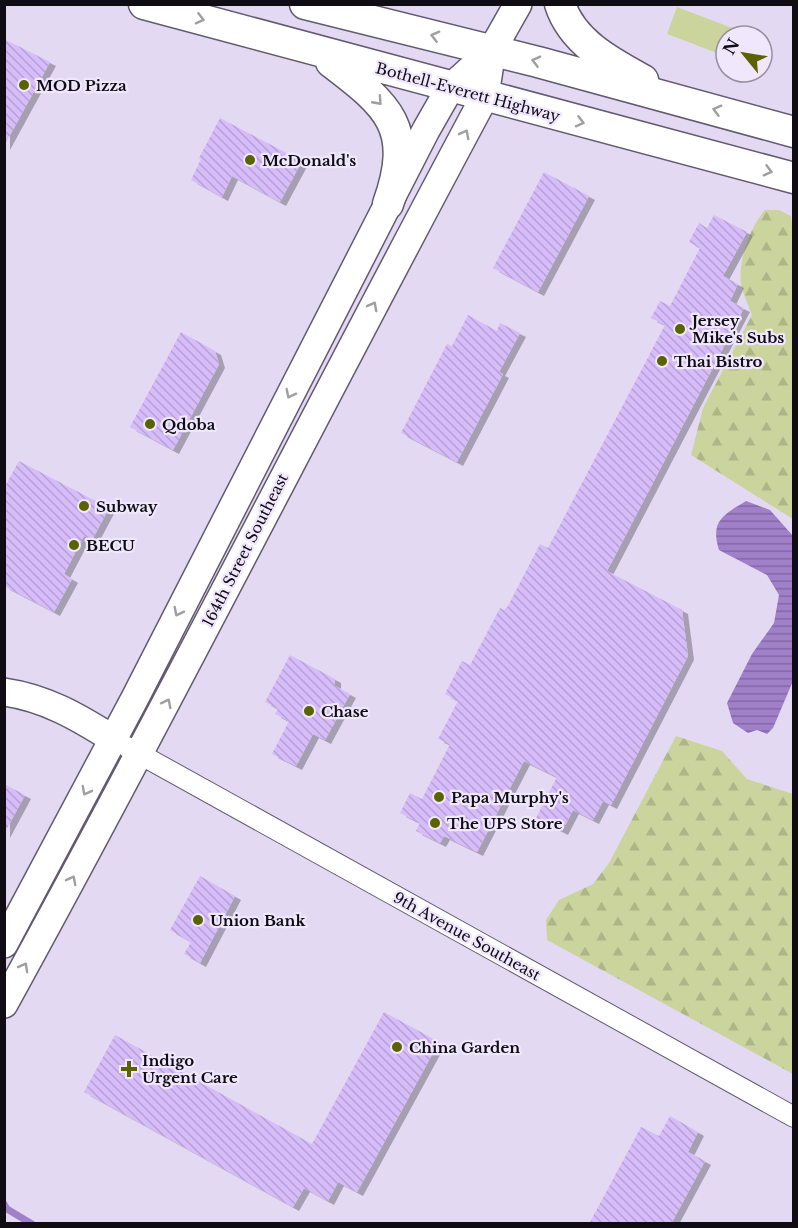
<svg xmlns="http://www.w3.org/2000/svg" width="798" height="1228" font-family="'Libre Baskerville',serif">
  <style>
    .forest { fill: url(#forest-firs) }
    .garden { fill: #ccd49d }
    .water { fill: url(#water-rules) }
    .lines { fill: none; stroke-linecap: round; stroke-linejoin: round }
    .stream { stroke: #a180ca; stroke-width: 7 }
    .building { fill: url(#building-back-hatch); filter: url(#shadow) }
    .street-casing { stroke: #635a70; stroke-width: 22 }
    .secondary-casing { stroke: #635a70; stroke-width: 30 }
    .primary-casing { stroke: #635a70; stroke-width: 33 }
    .street { stroke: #fff; stroke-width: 20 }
    .secondary { stroke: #fff; stroke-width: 27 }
    .primary { stroke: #fff; stroke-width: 30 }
    .oneway { stroke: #9f9ea1 }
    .poi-dot { fill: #5b6200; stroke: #f0e7fc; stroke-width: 2 }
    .labels { text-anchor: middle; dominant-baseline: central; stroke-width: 4.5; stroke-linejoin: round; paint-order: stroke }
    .poi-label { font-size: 15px; font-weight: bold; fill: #0f0c14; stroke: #f0e7fc; text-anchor: start }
    .street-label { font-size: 15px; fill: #0f0c14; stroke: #f0e7fc }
  </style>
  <defs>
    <pattern id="forest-firs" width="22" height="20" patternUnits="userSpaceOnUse" patternTransform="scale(1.5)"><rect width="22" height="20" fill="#ccd49d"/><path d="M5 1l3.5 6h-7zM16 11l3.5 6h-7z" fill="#aeb586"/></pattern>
    <pattern id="water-rules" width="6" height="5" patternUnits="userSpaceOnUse" patternTransform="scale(1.5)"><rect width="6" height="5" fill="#a180ca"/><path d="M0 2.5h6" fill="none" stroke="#8267a3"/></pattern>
    <pattern id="building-back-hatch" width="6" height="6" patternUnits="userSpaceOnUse" patternTransform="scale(1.5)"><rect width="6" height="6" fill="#d7bcfa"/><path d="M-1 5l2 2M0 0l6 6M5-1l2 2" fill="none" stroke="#b7a0d5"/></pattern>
    <filter id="shadow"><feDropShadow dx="6" dy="4" stdDeviation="0" flood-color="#0004"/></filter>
  </defs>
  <rect width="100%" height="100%" fill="#e3d9f2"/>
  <!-- forest -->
  <path class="forest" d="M765 210H779L791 216 793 235V519L691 455 703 408 752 315C748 305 743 294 741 284 738 260 750 227 765 210Z
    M676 736 722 751 747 779 793 794V1074L547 940 546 920 559 900 593 884 609 863Z"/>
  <!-- garden -->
  <path class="garden" d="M677 7 735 29 732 36H726L725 56 667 34Z"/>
  <!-- water -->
  <path class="water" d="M746 501 770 510 793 536V681L773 728 767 734 757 730 748 733 733 723 727 703 752 654 774 623 779 595 767 575 719 550C710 521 723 515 746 501Z"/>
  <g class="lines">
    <!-- stream -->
    <path class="stream" d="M4 1204 7 1209 32 1224"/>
  </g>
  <!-- building -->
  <path class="building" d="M4 39 50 62 4 146Z
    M220 118 302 161 280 202 232 176 222 197 191 180 201 159 199 158Z
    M544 172 589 196 538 292 493 268Z
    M714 215 747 232 723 276 738 284 730 301 744 308 607 571 682 610 688 656 611 805 603 801 593 820 573 810 562 831 536 818 557 777 524 761 477 852 444 836 440 843 416 831 420 823 400 813 410 793 422 799 450 744 438 739 458 701 445 694 462 661 470 665 500 608 504 610 508 606 540 544 548 548 665 325 651 318 660 301 670 306 700 248 689 242 699 223 707 228Z
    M468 315 497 331 500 323 520 333 499 372 503 374 457 462 401 433 447 344 452 346Z
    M181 332 215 351 219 364 173 450 130 427Z
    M19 461 109 508 92 540 84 536 64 574 72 579 54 612 4 586V488Z
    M290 655 335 679V686L350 694 325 740 313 734 296 766 272 754 289 721 275 714 278 709 265 702Z
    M4 784 25 795 4 834Z
    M200 876 235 896 200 963 184 954 191 942 170 930Z
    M384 1012 439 1042 357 1192 338 1182 328 1201 304 1188 293 1207 84 1092 115 1035 312 1144Z
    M670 1116 698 1132 688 1152 705 1161 671 1224H589L641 1127 659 1136Z"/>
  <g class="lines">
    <defs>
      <path id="street" d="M127 747 794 1117"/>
      <path id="secondary" d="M4 692C46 698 78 717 113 739
        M4 944 135 698 426 130 450 88 492 50
        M4 1004C169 704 323 398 485 96L492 50 518 4"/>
      <path id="primary" d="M144 4 794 178
        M305 4 538 62 794 132
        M560 4C572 42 610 62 643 80
        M331 62C389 106 415 128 388 204"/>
    </defs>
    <!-- street casing -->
    <use href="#street" class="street-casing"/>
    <!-- secondary casing -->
    <use href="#secondary" class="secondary-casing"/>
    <!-- primary casing -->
    <use href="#primary" class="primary-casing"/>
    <!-- street -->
    <use href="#street" class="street"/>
    <!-- secondary -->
    <use href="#secondary" class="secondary"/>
    <!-- primary -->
    <use href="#primary" class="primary"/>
  </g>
  <!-- one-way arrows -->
  <defs><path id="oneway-chevron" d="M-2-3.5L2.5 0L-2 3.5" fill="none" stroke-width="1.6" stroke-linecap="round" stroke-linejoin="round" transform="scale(1.5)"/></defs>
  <g class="oneway">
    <use href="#oneway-chevron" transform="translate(200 19) rotate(14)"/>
    <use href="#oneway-chevron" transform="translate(435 36) rotate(-166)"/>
    <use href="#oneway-chevron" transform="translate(536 61) rotate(-166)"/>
    <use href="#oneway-chevron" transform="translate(378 101) rotate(48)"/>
    <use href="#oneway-chevron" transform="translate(717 110) rotate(-165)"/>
    <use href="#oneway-chevron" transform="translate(580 122) rotate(14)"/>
    <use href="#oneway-chevron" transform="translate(465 134) rotate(-62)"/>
    <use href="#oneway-chevron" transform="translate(768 171) rotate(15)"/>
    <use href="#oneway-chevron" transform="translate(373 306) rotate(-62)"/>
    <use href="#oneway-chevron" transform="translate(290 394) rotate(117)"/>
    <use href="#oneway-chevron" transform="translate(178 612) rotate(117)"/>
    <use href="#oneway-chevron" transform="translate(167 703) rotate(-63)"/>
    <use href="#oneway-chevron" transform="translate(86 791) rotate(118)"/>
    <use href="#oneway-chevron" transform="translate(72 880) rotate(-62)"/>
    <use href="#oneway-chevron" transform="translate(24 967) rotate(-61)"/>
  </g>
  <!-- markers -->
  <g class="poi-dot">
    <circle cx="24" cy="85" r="6"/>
    <circle cx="250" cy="160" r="6"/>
    <circle cx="680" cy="329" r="6"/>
    <circle cx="662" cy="361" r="6"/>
    <circle cx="150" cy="424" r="6"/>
    <circle cx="84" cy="506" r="6"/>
    <circle cx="74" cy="545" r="6"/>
    <circle cx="309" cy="711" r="6"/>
    <circle cx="439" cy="797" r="6"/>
    <circle cx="435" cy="823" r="6"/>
    <circle cx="198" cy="920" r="6"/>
    <circle cx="397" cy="1047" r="6"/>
    <path d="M126 1060h6v6h6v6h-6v6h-6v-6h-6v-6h6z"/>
  </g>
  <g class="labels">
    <!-- poi labels -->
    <g class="poi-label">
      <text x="36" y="85">MOD Pizza</text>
      <text x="262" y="160">McDonald's</text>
      <text x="692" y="320">Jersey<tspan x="692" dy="17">Mike's Subs</tspan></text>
      <text x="674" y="361">Thai Bistro</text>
      <text x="162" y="424">Qdoba</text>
      <text x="96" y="506">Subway</text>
      <text x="86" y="545">BECU</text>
      <text x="321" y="711">Chase</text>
      <text x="451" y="797">Papa Murphy's</text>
      <text x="447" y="823">The UPS Store</text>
      <text x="210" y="920">Union Bank</text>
      <text x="409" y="1047">China Garden</text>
      <text x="142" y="1060">Indigo<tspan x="142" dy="17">Urgent Care</tspan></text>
    </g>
    <!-- street labels -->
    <g class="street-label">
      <text transform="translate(468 92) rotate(15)">Bothell-Everett Highway</text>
      <text transform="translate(245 550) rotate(-63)">164th Street Southeast</text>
      <text transform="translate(467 936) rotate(29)">9th Avenue Southeast</text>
    </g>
  </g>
  <!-- border -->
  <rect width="798" height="1228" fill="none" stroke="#0f0c14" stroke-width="12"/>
  <!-- north arrow -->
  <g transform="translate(744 54) rotate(300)"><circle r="28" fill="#f0e7fc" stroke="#968f9f" stroke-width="1.5"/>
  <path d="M0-4.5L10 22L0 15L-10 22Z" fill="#5b6200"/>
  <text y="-9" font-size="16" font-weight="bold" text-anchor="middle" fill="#0f0c14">N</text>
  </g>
</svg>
